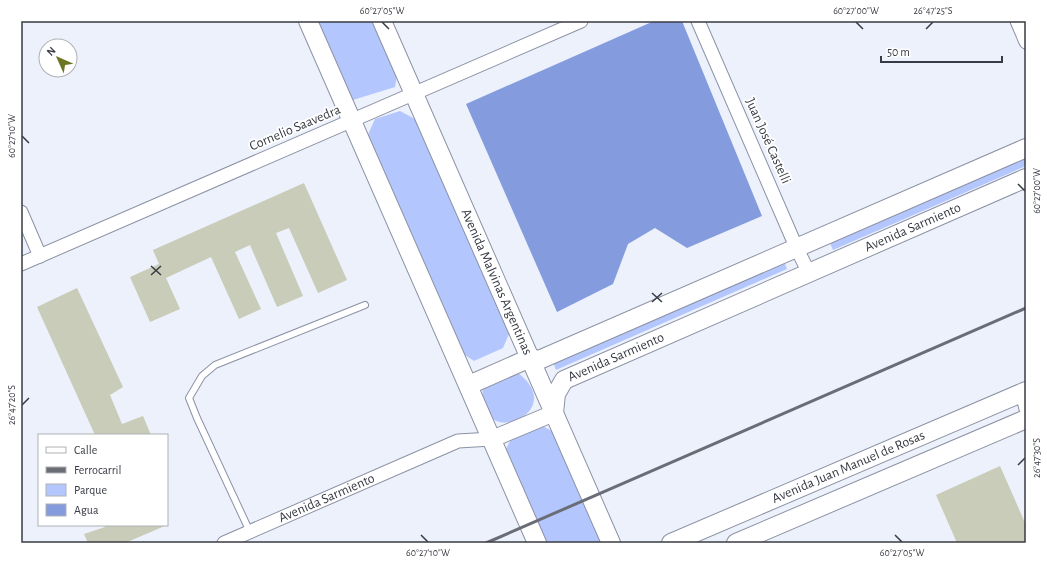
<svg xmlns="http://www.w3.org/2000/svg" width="1047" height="564" font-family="'Alegreya Sans',sans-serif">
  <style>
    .green { fill: #b3c7fe }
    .water { fill: #849bde }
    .building { fill: #c8ccb8 }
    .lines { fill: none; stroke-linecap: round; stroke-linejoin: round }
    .service-casing { stroke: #8c92a4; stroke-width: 8 }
    .minor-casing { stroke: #8c92a4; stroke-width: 15 }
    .tertiary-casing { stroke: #8c92a4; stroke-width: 18 }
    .secondary-casing { stroke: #8c92a4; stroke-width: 20 }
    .service { stroke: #fff; stroke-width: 6 }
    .minor { stroke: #fff; stroke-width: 13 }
    .tertiary { stroke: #fff; stroke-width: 16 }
    .secondary { stroke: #fff; stroke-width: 18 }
    .rail { stroke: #6a6d76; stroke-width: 3 }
    .ticks { fill: none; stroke: #383b43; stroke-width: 1.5 }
    .labels { text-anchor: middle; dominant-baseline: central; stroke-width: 3.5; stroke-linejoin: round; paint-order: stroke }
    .street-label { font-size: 14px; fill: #383b43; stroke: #fff }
    .neatline { fill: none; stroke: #383b43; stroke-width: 1.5 }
    .ticks-label { font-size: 10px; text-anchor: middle; fill: #383b43 }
  </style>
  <rect width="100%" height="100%" fill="#ecf1fc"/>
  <!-- green -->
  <path class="green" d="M314 21H377L398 70 395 87 353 100 340 85Z
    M400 111 415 119 509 334 503 348 474 361 459 351 365 141 375 119Z
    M1026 157V166L833 250 830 243Z
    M784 261 787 269 556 370 553 362Z
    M518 373C571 413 475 453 483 388Z
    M539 424 552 431 602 543H545L504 453 514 433Z"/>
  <!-- water -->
  <path class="water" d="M654 21H682L762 216 687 248 655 228 628 244 613 284 557 312 466 104Z"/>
  <!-- building -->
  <path class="building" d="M304 183 347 280 318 293 289 228 276 233 303 296 277 307 250 245 235 252 261 309 239 319 211 257 166 278 180 309 150 322 130 277 159 264 153 250Z
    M77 288 123 387 110 395 122 424 143 416 151 435H95L37 307Z
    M1000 466 1026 525V543H957L936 495Z
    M104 525H167L125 543H88L84 534 105 527Z"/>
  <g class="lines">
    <defs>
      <path id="service" d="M250 532 197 418 189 398 202 376 215 365 365 305"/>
      <g id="minor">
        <path d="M698 21 797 249 809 273"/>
        <path d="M1017 21 1026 42"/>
        <path d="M21 212 40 256"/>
        <path d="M21 264 581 21"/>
        <path d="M1022 393 1026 409"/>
        <path id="s1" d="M224 543 458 441 492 439"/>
      </g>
      <path id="tertiary" d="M492 439 554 413"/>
      <g id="secondary">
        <path d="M308 21 537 543"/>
        <path id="s2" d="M382 21 611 543"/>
        <path d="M469 385 530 358 539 360 1026 148"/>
        <path id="s3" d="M554 413 556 394 564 380 1026 178"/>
        <path id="s4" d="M671 543 1026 391"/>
        <path d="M736 543 1026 419"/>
      </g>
    </defs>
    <!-- service casing -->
    <use href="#service" class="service-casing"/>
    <!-- minor casing -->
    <use href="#minor" class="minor-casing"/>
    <!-- tertiary casing -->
    <use href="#tertiary" class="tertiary-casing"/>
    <!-- secondary casing -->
    <use href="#secondary" class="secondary-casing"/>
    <!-- service -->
    <use href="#service" class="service"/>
    <!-- minor -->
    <use href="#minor" class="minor"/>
    <!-- tertiary -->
    <use href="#tertiary" class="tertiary"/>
    <!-- secondary -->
    <use href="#secondary" class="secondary"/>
    <!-- rail -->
    <path class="rail" d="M486 543 1026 308"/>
  </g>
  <!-- ticks -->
  <path class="ticks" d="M382 22 389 29M856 22 863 29M926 29 933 22M22 136 29 143M1018 184 1025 191M151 266 161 275M151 275 161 266M652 293 662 302M652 302 662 293M22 405 29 398M1018 465 1025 458M421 535 428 542M895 535 902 542"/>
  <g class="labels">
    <!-- street labels -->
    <g class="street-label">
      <text transform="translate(295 128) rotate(-23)">Cornelio Saavedra</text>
      <text transform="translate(768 141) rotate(66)">Juan José Castelli</text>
      <text stroke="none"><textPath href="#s3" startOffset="416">Avenida Sarmiento</textPath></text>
      <text stroke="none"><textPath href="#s2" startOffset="285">Avenida Malvinas Argentinas</textPath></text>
      <text stroke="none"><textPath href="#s3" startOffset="92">Avenida Sarmiento</textPath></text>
      <text stroke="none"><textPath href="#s4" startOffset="193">Avenida Juan Manuel de Rosas</textPath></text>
      <text stroke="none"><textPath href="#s1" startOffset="112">Avenida Sarmiento</textPath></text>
    </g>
  </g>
  <!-- border -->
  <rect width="1047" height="564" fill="none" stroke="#ffffff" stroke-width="44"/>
  <!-- legend -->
  <rect x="38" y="434" width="130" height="92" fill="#ffffff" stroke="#afb1b4"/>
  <rect x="46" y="447" width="20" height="6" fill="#ffffff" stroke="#afb1b4"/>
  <text x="74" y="454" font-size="12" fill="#383b43">Calle</text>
  <rect x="46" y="467" width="20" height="6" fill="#6a6d76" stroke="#afb1b4"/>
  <text x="74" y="474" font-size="12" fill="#383b43">Ferrocarril</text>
  <rect x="46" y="484" width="20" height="12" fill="#b3c7fe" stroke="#afb1b4"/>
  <text x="74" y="494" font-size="12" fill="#383b43">Parque</text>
  <rect x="46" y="504" width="20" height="12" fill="#849bde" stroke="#afb1b4"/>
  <text x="74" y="514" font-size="12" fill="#383b43">Agua</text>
  <!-- north arrow -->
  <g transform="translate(58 58) rotate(315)"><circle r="19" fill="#ffffff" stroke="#afb1b4"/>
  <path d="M0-3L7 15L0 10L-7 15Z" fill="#6c751f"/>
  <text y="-6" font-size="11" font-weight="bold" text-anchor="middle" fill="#383b43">N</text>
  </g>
  <!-- scale -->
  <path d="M881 56v6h121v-6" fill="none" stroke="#383b43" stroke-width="2"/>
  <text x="887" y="56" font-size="12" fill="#383b43" stroke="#ffffff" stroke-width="3" paint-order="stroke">50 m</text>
  <rect x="22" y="22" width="1003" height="520" class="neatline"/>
  <g class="ticks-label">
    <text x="382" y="14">60°27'05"W</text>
    <text x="856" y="14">60°27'00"W</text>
    <text x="933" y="14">26°47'25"S</text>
    <text transform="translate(11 136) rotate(-90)" y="4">60°27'10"W</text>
    <text transform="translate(1036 191) rotate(-90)" y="4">60°27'00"W</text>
    <text transform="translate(11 405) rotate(-90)" y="4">26°47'20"S</text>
    <text transform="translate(1036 458) rotate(-90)" y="4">26°47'30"S</text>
    <text x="428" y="556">60°27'10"W</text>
    <text x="902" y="556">60°27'05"W</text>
  </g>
</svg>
